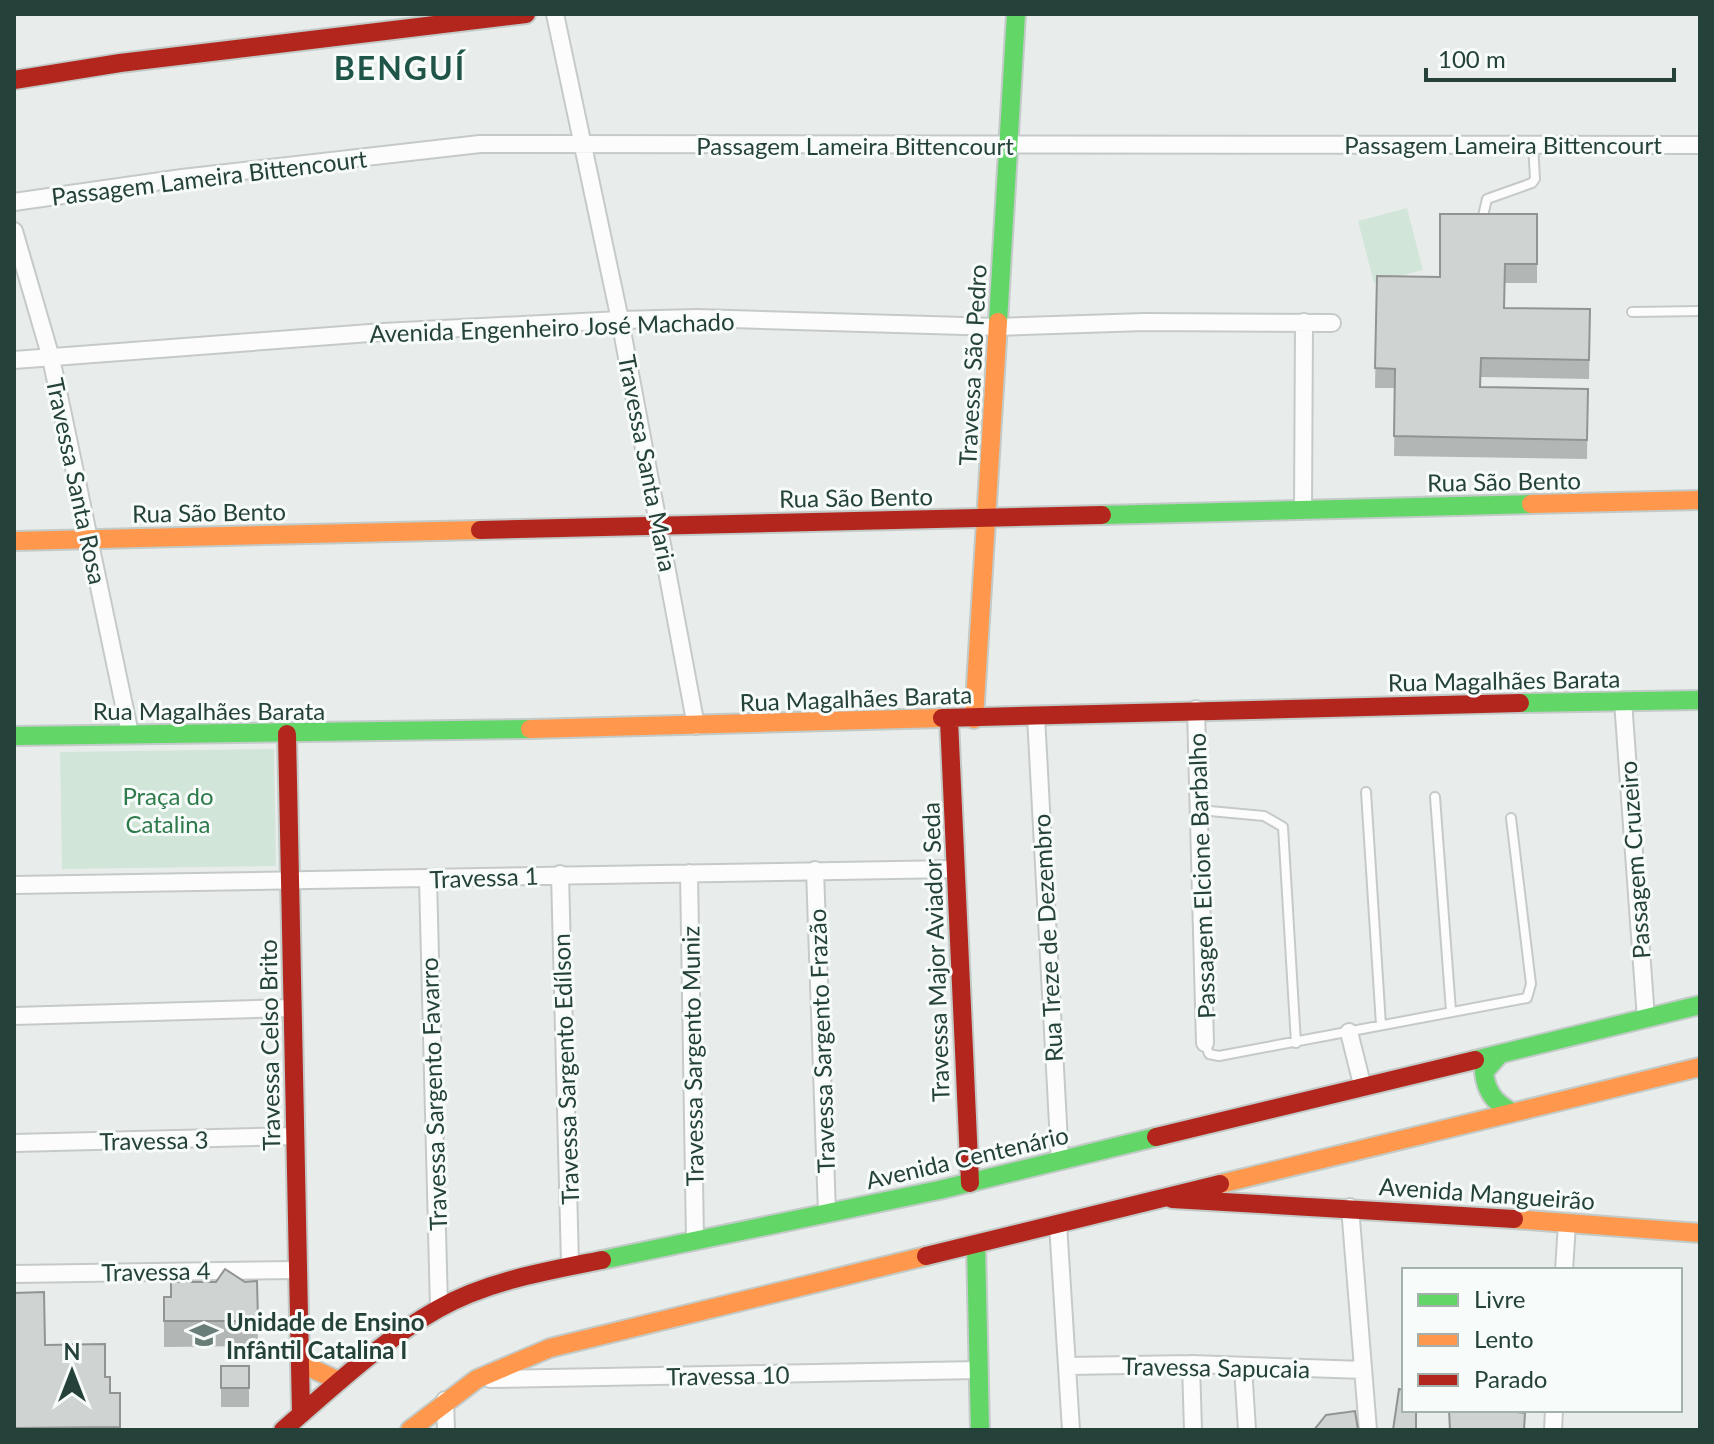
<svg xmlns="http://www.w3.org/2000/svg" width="1714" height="1444" font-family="Lato,sans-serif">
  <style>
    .green { fill: #d1e6d8 }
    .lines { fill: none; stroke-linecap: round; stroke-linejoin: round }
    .lane-casing { stroke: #c5cac8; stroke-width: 12 }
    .street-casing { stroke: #c5cac8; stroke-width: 20 }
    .fast-casing { stroke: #c3cbc8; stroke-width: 22 }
    .slow-casing { stroke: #c3cbc8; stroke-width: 22 }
    .jam-casing { stroke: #c3cbc8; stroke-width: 22 }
    .lane { stroke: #fcfcfc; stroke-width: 8 }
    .street { stroke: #fcfcfc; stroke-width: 16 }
    .fast { stroke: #63d668; stroke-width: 18 }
    .slow { stroke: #ff974d; stroke-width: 18 }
    .jam { stroke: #b3261e; stroke-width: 18 }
    .wall { fill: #b2b6b5 }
    .building { fill: #cfd4d2; stroke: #919493; stroke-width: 2 }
    .labels { text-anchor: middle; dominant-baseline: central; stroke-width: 6; stroke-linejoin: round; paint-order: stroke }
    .street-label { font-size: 24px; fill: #24423a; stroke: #f7fbf9 }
    .park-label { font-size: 24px; fill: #2d7a4b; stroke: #f7fbf9 }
    .poi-label { font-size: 24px; font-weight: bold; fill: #24423a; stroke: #f7fbf9; text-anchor: start }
    .district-label { font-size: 32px; font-weight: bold; letter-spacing: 2px; fill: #1f5548; stroke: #f7fbf9 }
  </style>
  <rect width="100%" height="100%" fill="#e8edeb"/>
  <!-- green -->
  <path class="green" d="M1407 208 1423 270 1374 283 1358 221Z
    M274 749 276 866 62 869 60 752Z"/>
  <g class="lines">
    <defs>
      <path id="lane" d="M1482 220 1487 199 1532 183 1535 179 1533 144
        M1632 312 1700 311
        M1366 792 1381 1025
        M1435 797 1451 1011
        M1199 810 1264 816 1283 827 1296 1043
        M1205 1043 1209 1054 1219 1056 1527 998 1531 984 1511 818"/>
      <path id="street" d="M555 14 620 320 696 726
        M14 202 182 178 480 144 1700 145
        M14 231 51 358 130 734
        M14 360 383 332 620 320 697 318 997 327 1144 322 1332 323
        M1303 510 1304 322
        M1623 701 1646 1019
        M1196 709 1205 1043
        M1036 716 1060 1161
        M815 870 827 1213
        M689 873 695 1240
        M560 874 570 1264
        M428 879 439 1308
        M14 885 954 869
        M14 1016 292 1008
        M1349 1032 1363 1088
        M14 1143 295 1136
        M1350 1207 1368 1430
        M1058 1224 1071 1430
        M1564 1270 1567 1224
        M14 1274 298 1270
        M1191 1364 1193 1430
        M1068 1366 1191 1364 1363 1370
        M1243 1367 1247 1430
        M490 1379 979 1370
        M445 1400 446 1430
        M1553 1430 1554 1410"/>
      <path id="fast" d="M998 322 1016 14
        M1102 515 1531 504
        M1520 703 1700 700
        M14 736 530 729
        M1499 1055 1484 1072C1486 1091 1494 1102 1510 1111
        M1475 1060 1700 1005
        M976 1245 980 1430
        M602 1260 939 1190 1156 1137"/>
      <path id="slow" d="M1531 504 1700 500
        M14 541 480 530
        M974 719 998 322
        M530 729 942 718
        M1220 1184 1700 1067
        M1514 1219 1700 1233
        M299 1355 315 1370 339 1381
        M410 1430 477 1379 550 1348 926 1256"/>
      <path id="jam" d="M14 80 120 63 526 14
        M480 530 1102 515
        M942 718 1520 703
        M949 720 970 1183
        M287 734 301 1413
        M1156 1137 1475 1060
        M1172 1199 1514 1219
        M926 1256 1220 1184
        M283 1430C332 1388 381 1341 438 1309 487 1281 547 1271 602 1260"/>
    </defs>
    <!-- lane casing -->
    <use href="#lane" class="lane-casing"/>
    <!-- street casing -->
    <use href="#street" class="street-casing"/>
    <!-- fast casing -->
    <use href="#fast" class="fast-casing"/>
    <!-- slow casing -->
    <use href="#slow" class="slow-casing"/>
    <!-- jam casing -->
    <use href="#jam" class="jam-casing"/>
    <!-- lane -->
    <use href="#lane" class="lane"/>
    <!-- street -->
    <use href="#street" class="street"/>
    <!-- fast -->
    <use href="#fast" class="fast"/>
    <!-- slow -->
    <use href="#slow" class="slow"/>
    <!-- jam -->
    <use href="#jam" class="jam"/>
  </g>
  <!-- wall -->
  <path class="wall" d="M1537 214V283H1505V308L1590 309 1589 379 1481 377V387L1588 389 1587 459 1394 456 1395 388H1375L1377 276 1440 277Z
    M257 1281 258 1346 164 1347V1297H171L245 1282Z
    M14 1293 45 1345 105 1377 110 1393H120V1430H14Z
    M221 1366H249V1407H221Z"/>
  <!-- building -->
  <path class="building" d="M1440 214H1537V264H1505L1504 308 1590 309 1589 360 1481 358 1480 387 1588 389 1587 440 1394 436 1395 369 1375 368 1377 276 1440 277Z
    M225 1269 245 1282 257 1281 258 1321H164V1297H171V1282H216Z
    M44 1292 45 1345 105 1344V1377H110V1393H120V1427L14 1428V1293Z
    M221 1366H249V1388H221Z
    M1399 1389 1404 1390V1410H1416V1430H1393Z
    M1449 1410H1500L1525 1413 1524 1430H1450Z
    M1355 1411 1358 1430H1314L1326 1415Z"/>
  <!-- icons -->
  <defs>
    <symbol id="school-bare" viewBox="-9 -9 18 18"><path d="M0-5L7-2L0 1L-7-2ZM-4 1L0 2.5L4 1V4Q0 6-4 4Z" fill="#697e78" stroke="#f7fbf9" stroke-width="2.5" paint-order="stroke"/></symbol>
  </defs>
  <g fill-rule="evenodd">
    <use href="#school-bare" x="184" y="1315" width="40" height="40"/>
  </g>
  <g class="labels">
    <!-- street labels -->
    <g class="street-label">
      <text x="1503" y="144">Passagem Lameira Bittencourt</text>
      <text x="855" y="145">Passagem Lameira Bittencourt</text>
      <text transform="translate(209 177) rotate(-7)">Passagem Lameira Bittencourt</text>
      <text transform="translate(552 327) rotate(-2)">Avenida Engenheiro José Machado</text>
      <text transform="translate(972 365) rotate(-87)">Travessa São Pedro</text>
      <text transform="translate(648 463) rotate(79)">Travessa Santa Maria</text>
      <text transform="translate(77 481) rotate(78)">Travessa Santa Rosa</text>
      <text transform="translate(1504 481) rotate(-1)">Rua São Bento</text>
      <text transform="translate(856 497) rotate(-1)">Rua São Bento</text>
      <text transform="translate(209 512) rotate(-1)">Rua São Bento</text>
      <text transform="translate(1504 680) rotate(-1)">Rua Magalhães Barata</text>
      <text transform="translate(856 698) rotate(-2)">Rua Magalhães Barata</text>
      <text x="209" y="710">Rua Magalhães Barata</text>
      <text transform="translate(1634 860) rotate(-94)">Passagem Cruzeiro</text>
      <text transform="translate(1201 876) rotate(-92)">Passagem Elcione Barbalho</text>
      <text transform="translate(484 877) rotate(-2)">Travessa 1</text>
      <text transform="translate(1047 938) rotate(-93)">Rua Treze de Dezembro</text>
      <text transform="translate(935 952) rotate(-92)">Travessa Major Aviador Seda</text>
      <text transform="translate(821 1041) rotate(-92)">Travessa Sargento Frazão</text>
      <text transform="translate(269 1045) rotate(-91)">Travessa Celso Brito</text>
      <text transform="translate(692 1056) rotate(-91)">Travessa Sargento Muniz</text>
      <text transform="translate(565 1069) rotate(-92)">Travessa Sargento Edílson</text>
      <text transform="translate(433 1094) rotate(-92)">Travessa Sargento Favarro</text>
      <text transform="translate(154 1140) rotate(-1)">Travessa 3</text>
      <text transform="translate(967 1157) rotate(-13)">Avenida Centenário</text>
      <text transform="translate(1487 1193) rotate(4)">Avenida Mangueirão</text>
      <text transform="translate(156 1271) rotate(-1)">Travessa 4</text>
      <text transform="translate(1216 1367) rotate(1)">Travessa Sapucaia</text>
      <text transform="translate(728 1375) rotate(-1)">Travessa 10</text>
    </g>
    <!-- park labels -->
    <g class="park-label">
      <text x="168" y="795">Praça do<tspan x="168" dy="28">Catalina</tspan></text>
    </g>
    <!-- poi labels -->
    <g class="poi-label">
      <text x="226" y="1321">Unidade de Ensino<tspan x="226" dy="28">Infântil Catalina I</tspan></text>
    </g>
    <!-- district labels -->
    <g class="district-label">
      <text x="400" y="67">BENGUÍ</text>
    </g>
  </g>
  <!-- border -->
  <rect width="1714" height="1444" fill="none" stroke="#24423a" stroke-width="32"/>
  <!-- legend -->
  <rect x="1402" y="1268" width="280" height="144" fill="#f7fbf9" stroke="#a3b1ad" stroke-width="2"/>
  <rect x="1418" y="1294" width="40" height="12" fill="#63d668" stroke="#a3b1ad" stroke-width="2"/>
  <text x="1474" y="1308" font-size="24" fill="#24423a">Livre</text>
  <rect x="1418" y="1334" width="40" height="12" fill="#ff974d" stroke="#a3b1ad" stroke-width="2"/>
  <text x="1474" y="1348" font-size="24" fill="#24423a">Lento</text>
  <rect x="1418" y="1374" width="40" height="12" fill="#b3261e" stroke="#a3b1ad" stroke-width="2"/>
  <text x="1474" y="1388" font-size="24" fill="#24423a">Parado</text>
  <!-- north arrow -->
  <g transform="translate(72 1372)" stroke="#f7fbf9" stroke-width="6" paint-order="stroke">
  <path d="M0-6L14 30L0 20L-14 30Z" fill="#24423a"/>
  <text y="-12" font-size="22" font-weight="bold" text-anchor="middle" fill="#24423a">N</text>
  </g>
  <!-- scale -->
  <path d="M1426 68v12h248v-12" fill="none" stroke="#24423a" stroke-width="4"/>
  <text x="1438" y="68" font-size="24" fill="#24423a" stroke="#f7fbf9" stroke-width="6" paint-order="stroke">100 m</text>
</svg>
